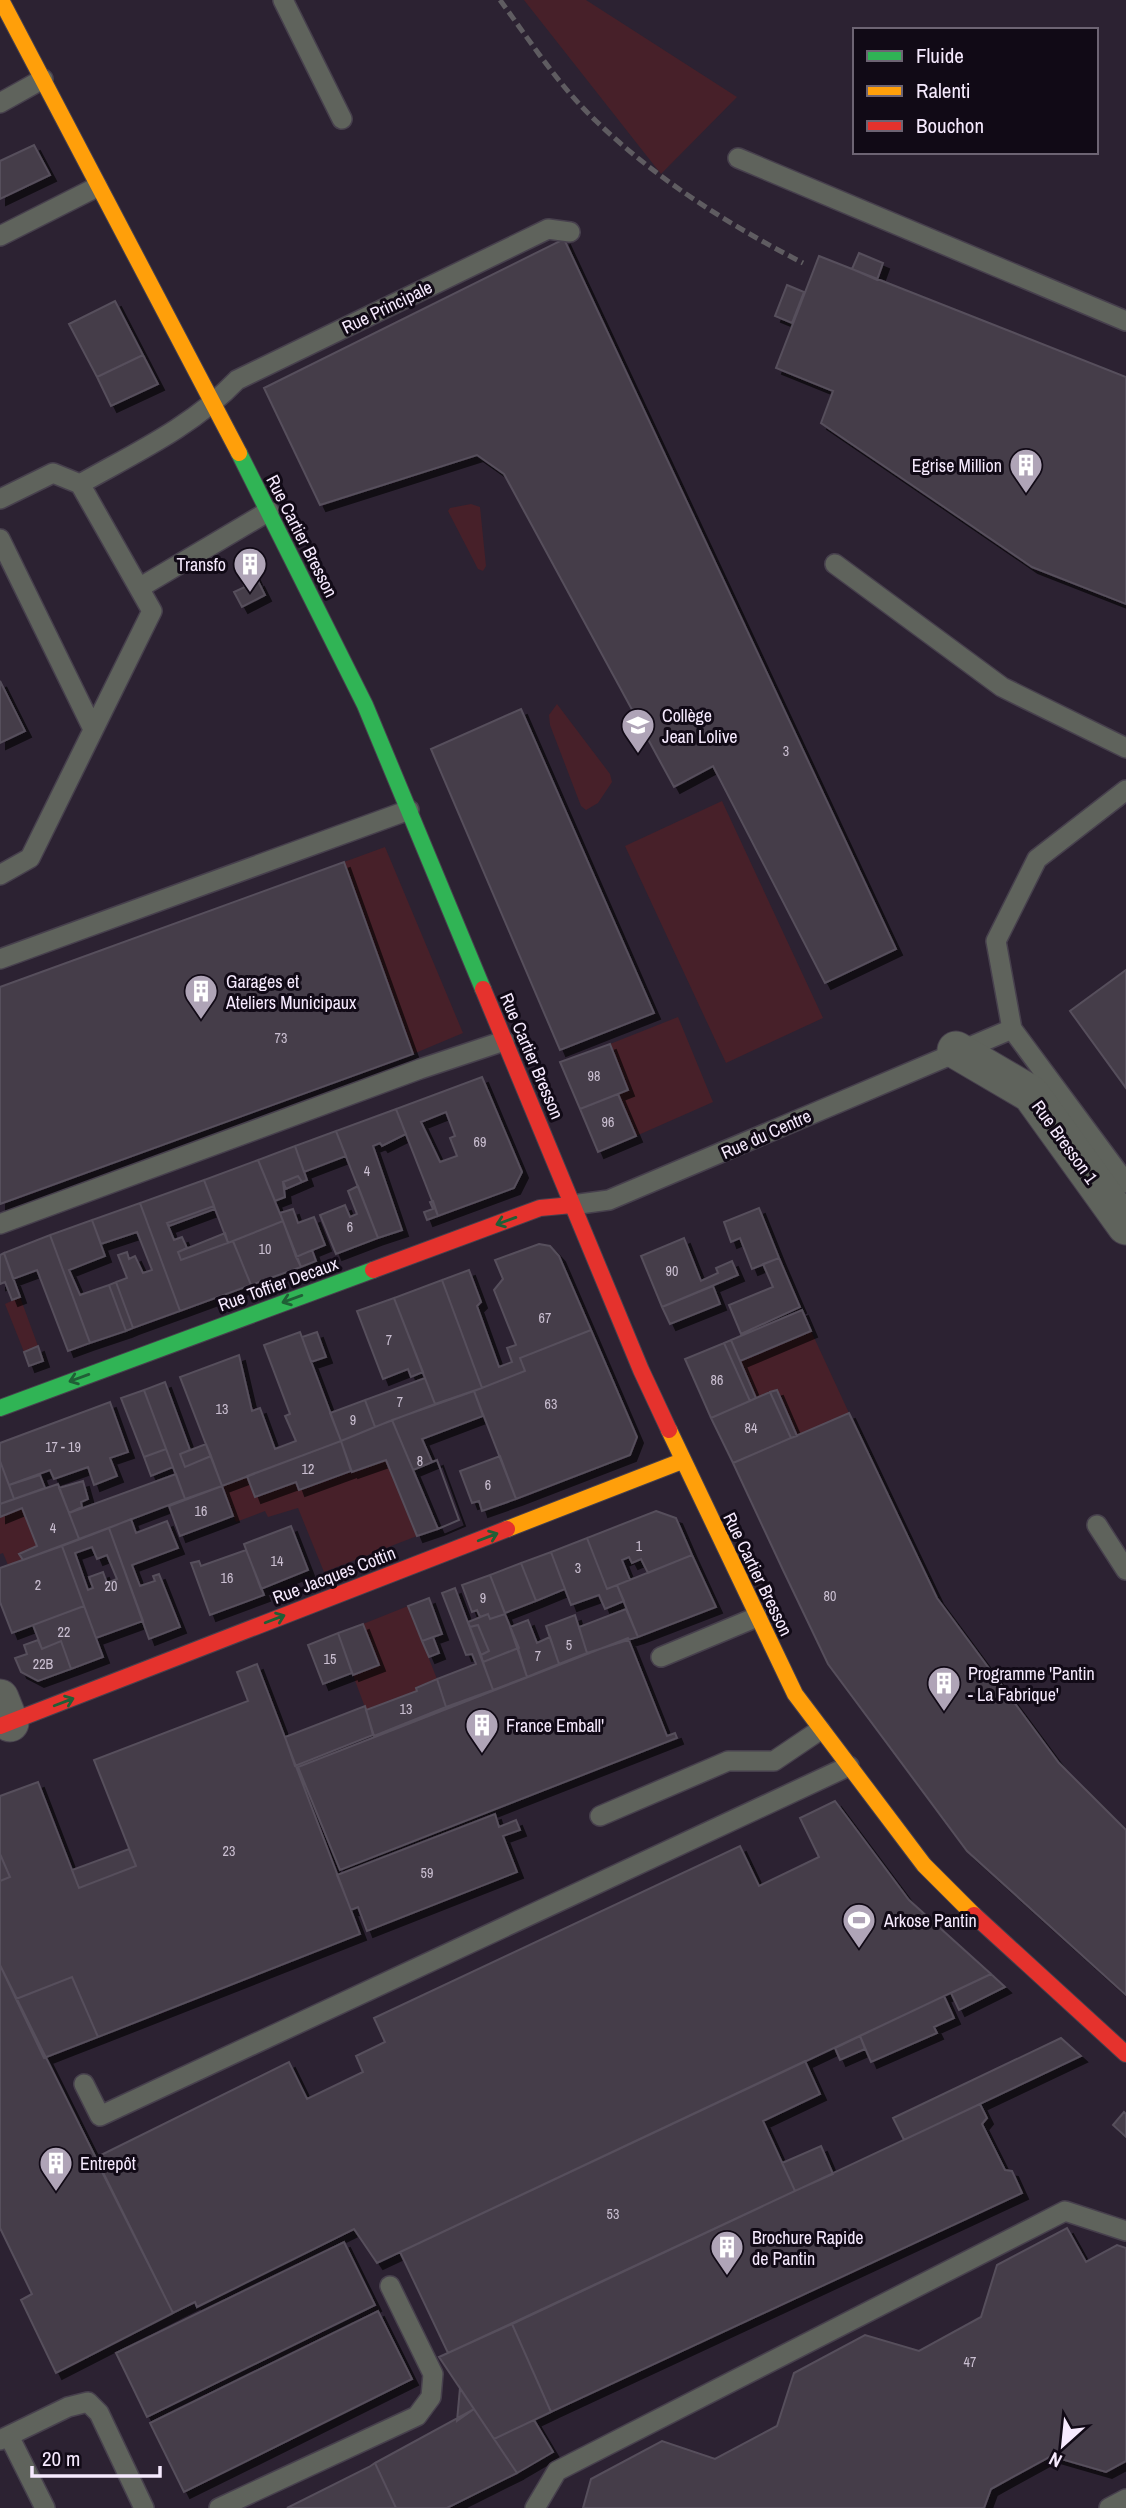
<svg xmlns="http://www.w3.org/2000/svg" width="1126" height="2508" font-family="'Archivo Narrow',sans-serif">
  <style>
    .green { fill: #472029 }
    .building { fill: #453d4a; stroke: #574f5c; stroke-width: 2; fill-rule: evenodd; filter: url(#shadow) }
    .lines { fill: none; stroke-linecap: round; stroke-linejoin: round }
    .lane-casing { stroke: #47404d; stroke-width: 22 }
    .street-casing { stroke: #47404d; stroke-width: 39 }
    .fast-casing { stroke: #47404d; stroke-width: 18 }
    .slow-casing { stroke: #47404d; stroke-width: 18 }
    .jam-casing { stroke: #47404d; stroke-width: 18 }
    .lane { stroke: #5f635c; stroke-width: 19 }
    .street { stroke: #5f635c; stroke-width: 37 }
    .fast { stroke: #30b455; stroke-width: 16 }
    .slow { stroke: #ff9f0a; stroke-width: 16 }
    .jam { stroke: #e5322d; stroke-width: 16 }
    .rail { stroke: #5f5c61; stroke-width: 5; stroke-dasharray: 10 5; stroke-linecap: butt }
    .oneway { stroke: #205f36 }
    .labels { text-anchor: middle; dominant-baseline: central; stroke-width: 6; stroke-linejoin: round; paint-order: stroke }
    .number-label { font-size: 14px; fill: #cabfd1 }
    .street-label { font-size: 18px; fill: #f6eafe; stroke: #110a16 }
    .poi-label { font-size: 18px; fill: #f6eafe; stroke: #110a16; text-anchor: start }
  </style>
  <defs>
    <filter id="shadow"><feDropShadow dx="6" dy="6" stdDeviation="0" flood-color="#0009"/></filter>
  </defs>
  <rect width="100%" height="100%" fill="#2c2232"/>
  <!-- green -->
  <path class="green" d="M524 0H586L737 97 661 174Z
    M471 504 480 507 486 566 483 571 478 569 448 511 450 508Z
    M557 704 610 774 612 782 598 803 586 810 581 806 550 725 549 715Z
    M722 801 823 1018 726 1063 625 846Z
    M385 847 463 1033 413 1054 344 862Z
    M678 1017 713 1102 636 1136 618 1094 628 1090 610 1044Z
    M20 1297 38 1346 24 1352 5 1304Z
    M811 1331 849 1413 797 1436 777 1390 756 1398 740 1361Z
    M386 1460 417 1536 324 1572 298 1508 268 1517 265 1511 236 1522 222 1486 247 1476 256 1497 296 1482 299 1490Z
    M22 1508 37 1546 20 1554 23 1560 8 1565 3 1553 0 1554V1517Z
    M408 1606 437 1679 416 1687 417 1691 366 1710 353 1675 379 1665 363 1624Z"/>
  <!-- building -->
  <path class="building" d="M34 145 50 175 0 199V161Z
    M564 239 896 949 825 983 713 766 674 787 504 474 477 455 320 505 264 388Z
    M859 253 883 263 877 280 852 269Z
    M819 256 1126 377V604L1032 567 821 423 833 391 776 368Z
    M787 285 804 292 792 323 775 316Z
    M115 301 143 355 97 377 69 324Z
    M143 355 158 384 111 406 97 377Z
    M249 564 256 579 244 585 237 570Z
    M258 581 265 595 242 607 234 592Z
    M0 681 25 731 0 743Z
    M521 709 654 1013 560 1050 431 749Z
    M344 862 413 1054 0 1204V987Z
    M1126 970V1088L1070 1011Z
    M610 1044 628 1090 580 1109 560 1062Z
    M482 1077 522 1172 514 1188 438 1216 396 1109ZM446 1112 455 1136 450 1138 457 1156 440 1162 421 1122Z
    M618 1094 636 1136 598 1152 580 1109Z
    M396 1109 406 1134 382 1146 380 1143 373 1146 402 1230 378 1238 336 1131Z
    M336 1131 346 1156 304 1172 295 1146Z
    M295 1146 307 1180 302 1182 298 1176 283 1182 285 1197 275 1201 258 1160Z
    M258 1160 283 1221 228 1243 204 1180Z
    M298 1176 302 1182 286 1189 283 1182Z
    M204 1180 214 1206 167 1223 174 1240 182 1237 187 1248 178 1252 181 1260 233 1241 251 1285 180 1311 140 1203Z
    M358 1186 378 1238 336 1254 320 1215 345 1205 350 1217 357 1214 348 1191Z
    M433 1201 438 1216 427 1220 424 1212 433 1209 430 1202Z
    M140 1203 180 1311 133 1328 116 1282 127 1278 118 1255 127 1252 129 1259 135 1256 143 1273 152 1270 137 1232 101 1244 92 1220Z
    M214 1206 215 1209 169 1226 167 1223Z
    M759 1208 779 1258 752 1269 740 1238 731 1242 724 1222Z
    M293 1209 298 1223 314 1217 325 1245 296 1257 280 1213Z
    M92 1220 105 1256 69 1270 80 1295 109 1285 126 1331 90 1343 50 1235Z
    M283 1221 301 1267 251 1285 233 1241Z
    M225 1233 228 1243 181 1260 178 1252Z
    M50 1235 90 1343 68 1351 37 1270 13 1279 4 1253Z
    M684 1238 701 1281 718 1273 716 1268 732 1261 738 1275 662 1307 641 1256Z
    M539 1244 550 1246 559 1256 591 1330 520 1358 525 1371 482 1388 442 1280 469 1270 481 1302 477 1306 499 1367 512 1362 507 1348 516 1345 494 1290 503 1279 495 1260Z
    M312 1250 316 1261 301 1267 296 1257Z
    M4 1253 20 1297 12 1300 5 1282 0 1284V1255Z
    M779 1258 800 1307 741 1334 729 1305 773 1287 763 1264Z
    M442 1280 482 1388 435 1404 394 1298Z
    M116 1282 133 1328 126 1331 109 1285Z
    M713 1286 720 1304 670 1324 662 1307Z
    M394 1298 423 1372 411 1377 408 1369 383 1379 357 1311Z
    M802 1310 811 1331 740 1361 731 1340Z
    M591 1330 637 1437 630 1455 516 1499 474 1391 525 1371 520 1358Z
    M300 1332 341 1441 222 1486 180 1377 239 1355 252 1411 260 1408 275 1449 296 1441 285 1416 290 1414 264 1345Z
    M317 1332 326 1357 311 1362 302 1337Z
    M731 1340 756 1398 750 1401 724 1343Z
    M724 1343 750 1401 711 1418 685 1359Z
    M38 1346 43 1361 29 1366 24 1352Z
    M425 1378 435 1404 375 1427 365 1400Z
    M165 1382 190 1450 180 1454 185 1467 211 1456 222 1486 185 1499 144 1390Z
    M144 1390 166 1449 144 1457 121 1398Z
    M777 1390 797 1436 791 1438 770 1392Z
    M474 1391 483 1416 422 1439 432 1462 437 1460 459 1520 438 1529 392 1420Z
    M770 1392 791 1438 733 1463 711 1418Z
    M365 1400 375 1427 341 1441 330 1413Z
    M110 1402 128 1452 110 1458 117 1476 94 1485 88 1467 54 1479 50 1470 9 1485 0 1461V1443Z
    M849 1413 937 1598 1059 1763 1126 1830V1995L967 1851 828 1664 783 1570 733 1463Z
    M392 1420 438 1529 417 1536 386 1460 352 1472 341 1441Z
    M341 1441 351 1471 299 1490 296 1482 255 1497 247 1476Z
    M206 1444 211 1456 185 1467 180 1454Z
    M166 1449 173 1467 151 1476 144 1457Z
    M500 1456 516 1499 482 1511 479 1501 472 1503 460 1471Z
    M437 1460 459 1520 438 1529 413 1470Z
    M0 1461 14 1499 0 1504Z
    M176 1474 185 1499 79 1539 69 1513Z
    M40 1475 45 1488 14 1499 9 1485Z
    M83 1481 88 1499 81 1502 82 1507 69 1513 59 1488Z
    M58 1484 79 1539 23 1560 19 1554 37 1546 22 1508 0 1517V1504Z
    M222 1486 233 1516 180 1536 169 1506Z
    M656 1511 676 1518 692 1555 648 1573 641 1559 632 1563 629 1557 622 1560 630 1580 607 1589 587 1538Z
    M131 1519 136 1533 167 1521 178 1548 132 1565 140 1586 155 1581 153 1576 159 1574 180 1627 149 1639 109 1528Z
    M291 1526 308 1570 261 1589 244 1544Z
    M109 1528 143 1621 96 1638 62 1546ZM92 1547 97 1559 107 1555 117 1579 107 1583 103 1572 89 1577 93 1588 88 1590 75 1553Z
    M587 1538 607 1589 617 1585 624 1601 605 1609 599 1595 571 1605 551 1552Z
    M62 1546 84 1606 12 1633 0 1602V1568Z
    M246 1550 264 1595 210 1615 191 1563 199 1561 201 1566Z
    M551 1552 565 1589 536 1601 521 1563Z
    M692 1555 716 1607 638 1637 617 1585Z
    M521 1563 536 1601 505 1613 490 1575Z
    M490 1575 505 1614 490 1619 488 1614 480 1617 477 1610 472 1612 462 1585Z
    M455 1588 493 1690 446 1707 437 1679 476 1664 472 1654 466 1655 442 1593Z
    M429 1598 442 1634 422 1641 408 1606Z
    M84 1606 103 1657 71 1669 61 1641 42 1649 33 1625Z
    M626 1609 638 1637 587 1653 579 1627Z
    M488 1614 490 1619 505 1614 519 1648 483 1662 481 1655 489 1651 478 1625 470 1627 468 1622Z
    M575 1615 587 1653 559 1664 546 1626Z
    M528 1620 537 1643 550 1637 559 1664 527 1677 510 1627Z
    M363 1624 379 1665 353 1675 338 1633Z
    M478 1625 489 1651 481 1655 470 1627Z
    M338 1633 352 1673 323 1684 308 1645Z
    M433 1637 439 1653 429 1657 422 1641Z
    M628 1638 667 1736 675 1733 677 1738 340 1870 298 1767Z
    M38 1640 42 1649 61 1641 71 1669 38 1681 21 1672 15 1658 27 1654 24 1645Z
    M518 1648 527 1677 493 1690 483 1662Z
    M257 1664 360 1934 98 2037 72 1977 16 1999 0 1965V1881L10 1877 0 1854V1796L38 1782 79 1888 136 1866 94 1760 248 1701 237 1672Z
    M437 1679 446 1707 374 1736 366 1710 417 1691 416 1688Z
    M365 1706 373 1735 295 1766 285 1737Z
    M835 1801 909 1900 991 1974 377 2263 354 2229 197 2307 195 2302 173 2313 95 2158 289 2062 307 2099 363 2072 356 2056 385 2042 374 2018 740 1846 759 1886 819 1857 800 1818Z
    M495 1814 499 1827 516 1820 520 1830 503 1836 517 1872 367 1931 358 1907 351 1910 337 1875Z
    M129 1849 136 1866 79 1888 72 1870Z
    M0 1854 10 1877 0 1881Z
    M0 1965 173 2313 56 2373 21 2300 32 2294 0 2228Z
    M991 1974 1005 1987 959 2010 951 1993Z
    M72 1977 98 2037 44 2058 16 1999Z
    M944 1996 954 2018 934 2027 937 2033 871 2062 860 2036Z
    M860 2036 865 2049 840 2060 835 2048Z
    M1061 2038 1081 2056 904 2140 893 2118Z
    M805 2061 820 2094 763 2121 795 2191 448 2353 400 2252Z
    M980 2104 987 2118 982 2124 1005 2170 1012 2171 1022 2193 551 2412 512 2324Z
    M1124 2112 1126 2114V2137L1113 2125Z
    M821 2146 833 2174 795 2191 782 2163Z
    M1067 2228 1086 2262 1117 2245 1126 2248V2461L1106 2472 1051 2456 991 2489 984 2508H583L591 2479 662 2441 715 2459 777 2426 794 2373 865 2335 919 2351 981 2317 997 2265Z
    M344 2242 375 2305 147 2417 116 2353Z
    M378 2311 412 2379 184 2492 150 2423Z
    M512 2324 551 2412 494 2439 439 2357Z
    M460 2388 474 2409 457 2421Z
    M474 2409 517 2473 447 2508H396L375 2463Z
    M534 2420 553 2452 517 2473 494 2439Z
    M375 2463 396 2508H287L369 2467Z"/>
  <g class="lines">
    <defs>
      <path id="lane" d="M283 0 342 119
        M0 103 43 79
        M738 158 1126 321
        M0 236 97 187
        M0 499 53 473 80 484
        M0 539 93 729
        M835 564 1002 687 1126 748
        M139 588 269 511
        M0 875 30 858 152 611 80 484C135 453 193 426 237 380L548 229 570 232
        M0 959 409 810
        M1012 1029 996 941 1037 859 1126 790
        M572 1205 609 1200 1012 1029 1126 1183
        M0 1224 420 1069 504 1041
        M1097 1525 1126 1570
        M661 1657 757 1617
        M600 1816 728 1761H774L820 1730
        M84 2084 100 2116 849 1766
        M9 2436 45 2508
        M0 2440 68 2407 88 2402 99 2413 144 2508
        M219 2508 417 2416 431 2397 433 2374 390 2286
        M535 2508 557 2471 1065 2211 1126 2231
        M1109 2508 1126 2499"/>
      <path id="street" d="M956 1050 1031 1094 1126 1226
        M0 1698 10 1723"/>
      <path id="fast" d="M239 453 365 705 483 989
        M0 1408 373 1270"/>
      <path id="slow" d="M1 0 239 453
        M669 1430 795 1694 924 1865 974 1915
        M507 1529 682 1461"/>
      <path id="jam" d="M483 989 641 1370 669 1430
        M373 1270 540 1208 572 1205
        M0 1726 507 1529
        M974 1915 1126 2054"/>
    </defs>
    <!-- lane casing -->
    <use href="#lane" class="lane-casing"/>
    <!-- street casing -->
    <use href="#street" class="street-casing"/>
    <!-- fast casing -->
    <use href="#fast" class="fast-casing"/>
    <!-- slow casing -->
    <use href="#slow" class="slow-casing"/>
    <!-- jam casing -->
    <use href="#jam" class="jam-casing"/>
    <!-- lane -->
    <use href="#lane" class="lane"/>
    <!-- street -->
    <use href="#street" class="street"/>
    <!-- fast -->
    <use href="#fast" class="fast"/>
    <!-- slow -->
    <use href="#slow" class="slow"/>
    <!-- jam -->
    <use href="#jam" class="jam"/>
    <!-- rail -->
    <path class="rail" d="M500 0C530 41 559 86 596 121 656 179 729 225 803 263"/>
  </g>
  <!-- one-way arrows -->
  <defs><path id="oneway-shaft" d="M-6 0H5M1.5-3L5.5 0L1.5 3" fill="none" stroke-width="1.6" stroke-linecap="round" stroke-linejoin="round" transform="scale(1.75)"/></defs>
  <g class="oneway">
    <use href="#oneway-shaft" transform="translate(506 1221) rotate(160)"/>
    <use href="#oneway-shaft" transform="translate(292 1299) rotate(160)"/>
    <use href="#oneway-shaft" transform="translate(79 1378) rotate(160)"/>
    <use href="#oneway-shaft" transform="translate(488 1537) rotate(-21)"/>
    <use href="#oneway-shaft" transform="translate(275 1619) rotate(-21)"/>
    <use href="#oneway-shaft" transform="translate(64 1702) rotate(-21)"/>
  </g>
  <!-- icons -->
  <defs>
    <symbol id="building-pin" viewBox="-11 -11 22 30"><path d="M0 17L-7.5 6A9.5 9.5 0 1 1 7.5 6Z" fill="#afa4b7" stroke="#110a16"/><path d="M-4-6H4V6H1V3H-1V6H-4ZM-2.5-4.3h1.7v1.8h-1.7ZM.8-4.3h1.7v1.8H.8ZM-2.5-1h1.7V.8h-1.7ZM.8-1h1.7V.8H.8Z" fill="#fff"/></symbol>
    <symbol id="school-pin" viewBox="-11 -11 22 30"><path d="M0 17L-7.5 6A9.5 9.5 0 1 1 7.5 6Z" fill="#afa4b7" stroke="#110a16"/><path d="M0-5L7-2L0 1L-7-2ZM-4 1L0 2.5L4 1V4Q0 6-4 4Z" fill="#fff"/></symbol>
    <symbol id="stadium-pin" viewBox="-11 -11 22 30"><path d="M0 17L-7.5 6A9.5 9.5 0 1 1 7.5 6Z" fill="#afa4b7" stroke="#110a16"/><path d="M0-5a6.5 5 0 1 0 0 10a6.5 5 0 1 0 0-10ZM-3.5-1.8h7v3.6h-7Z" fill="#fff"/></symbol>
  </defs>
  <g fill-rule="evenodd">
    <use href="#building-pin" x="1007" y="446" width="38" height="52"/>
    <use href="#building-pin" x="231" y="545" width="38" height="52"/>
    <use href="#school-pin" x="619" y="706" width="38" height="52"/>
    <use href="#building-pin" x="182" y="972" width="38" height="52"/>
    <use href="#building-pin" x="925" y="1664" width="38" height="52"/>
    <use href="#building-pin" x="463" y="1706" width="38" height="52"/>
    <use href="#stadium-pin" x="840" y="1901" width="38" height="52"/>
    <use href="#building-pin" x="37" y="2144" width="38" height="52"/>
    <use href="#building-pin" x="708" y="2228" width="38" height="52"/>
  </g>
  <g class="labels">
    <!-- number labels -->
    <g class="number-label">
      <text x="786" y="751">3</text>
      <text x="281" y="1038">73</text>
      <text x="594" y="1076">98</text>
      <text x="608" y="1122">96</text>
      <text x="480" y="1142">69</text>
      <text x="367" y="1171">4</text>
      <text x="350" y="1227">6</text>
      <text x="265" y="1249">10</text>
      <text x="672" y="1271">90</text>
      <text x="545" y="1318">67</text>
      <text x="389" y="1340">7</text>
      <text x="717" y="1380">86</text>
      <text x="400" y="1402">7</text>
      <text x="551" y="1404">63</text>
      <text x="222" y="1409">13</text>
      <text x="353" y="1420">9</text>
      <text x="751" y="1428">84</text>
      <text x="63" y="1447">17 - 19</text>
      <text x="420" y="1461">8</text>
      <text x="308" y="1469">12</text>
      <text x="488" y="1485">6</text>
      <text x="201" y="1511">16</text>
      <text x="53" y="1528">4</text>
      <text x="639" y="1546">1</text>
      <text x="277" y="1561">14</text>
      <text x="578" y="1568">3</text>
      <text x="227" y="1578">16</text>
      <text x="38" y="1585">2</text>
      <text x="111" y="1586">20</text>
      <text x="830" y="1596">80</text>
      <text x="483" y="1598">9</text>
      <text x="64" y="1632">22</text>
      <text x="569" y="1645">5</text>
      <text x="538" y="1656">7</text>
      <text x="330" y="1659">15</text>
      <text x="43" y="1664">22B</text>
      <text x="406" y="1709">13</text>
      <text x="229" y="1851">23</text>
      <text x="427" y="1873">59</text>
      <text x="613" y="2214">53</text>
      <text x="970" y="2362">47</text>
    </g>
    <!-- street labels -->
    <g class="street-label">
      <text transform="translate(387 307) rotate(-26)">Rue Principale</text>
      <text transform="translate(302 536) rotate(63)">Rue Cartier Bresson</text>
      <text transform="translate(532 1056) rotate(67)">Rue Cartier Bresson</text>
      <text transform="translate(766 1134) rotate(-24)">Rue du Centre</text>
      <text transform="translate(1065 1142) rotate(54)">Rue Bresson 1</text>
      <text transform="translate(278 1284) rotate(-20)">Rue Toffier Decaux</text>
      <text transform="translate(758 1574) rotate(64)">Rue Cartier Bresson</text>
      <text transform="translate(334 1575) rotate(-21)">Rue Jacques Cottin</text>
    </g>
    <!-- poi labels -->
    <g class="poi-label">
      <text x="1002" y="465" text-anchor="end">Egrise Million</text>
      <text x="226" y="564" text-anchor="end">Transfo</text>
      <text x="662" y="715">Collège<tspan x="662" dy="21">Jean Lolive</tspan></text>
      <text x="226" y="981">Garages et<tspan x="226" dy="21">Ateliers Municipaux</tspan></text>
      <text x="968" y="1673">Programme 'Pantin<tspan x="968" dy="21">- La Fabrique'</tspan></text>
      <text x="506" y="1725">France Emball'</text>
      <text x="884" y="1920">Arkose Pantin</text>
      <text x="80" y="2163">Entrepôt</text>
      <text x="752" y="2237">Brochure Rapide<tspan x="752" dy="21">de Pantin</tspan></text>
    </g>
  </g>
  <!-- legend -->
  <rect x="853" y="28" width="245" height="126" fill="#110a16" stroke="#6d6473" stroke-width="2"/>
  <rect x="867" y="51" width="35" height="10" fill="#30b455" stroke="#6d6473" stroke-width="2"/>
  <text x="916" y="63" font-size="21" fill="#f6eafe">Fluide</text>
  <rect x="867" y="86" width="35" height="10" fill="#ff9f0a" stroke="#6d6473" stroke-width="2"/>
  <text x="916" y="98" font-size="21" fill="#f6eafe">Ralenti</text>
  <rect x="867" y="121" width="35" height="10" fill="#e5322d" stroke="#6d6473" stroke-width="2"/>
  <text x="916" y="133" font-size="21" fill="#f6eafe">Bouchon</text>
  <!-- north arrow -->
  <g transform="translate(1063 2445) rotate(207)" stroke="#110a16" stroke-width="5" paint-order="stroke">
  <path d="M0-5L12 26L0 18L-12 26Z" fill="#f6eafe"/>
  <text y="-10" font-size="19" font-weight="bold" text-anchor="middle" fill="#f6eafe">N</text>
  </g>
  <!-- scale -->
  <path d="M32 2466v10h128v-10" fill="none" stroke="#f6eafe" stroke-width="3.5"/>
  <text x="42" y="2466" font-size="21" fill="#f6eafe" stroke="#110a16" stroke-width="5" paint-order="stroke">20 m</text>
</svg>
